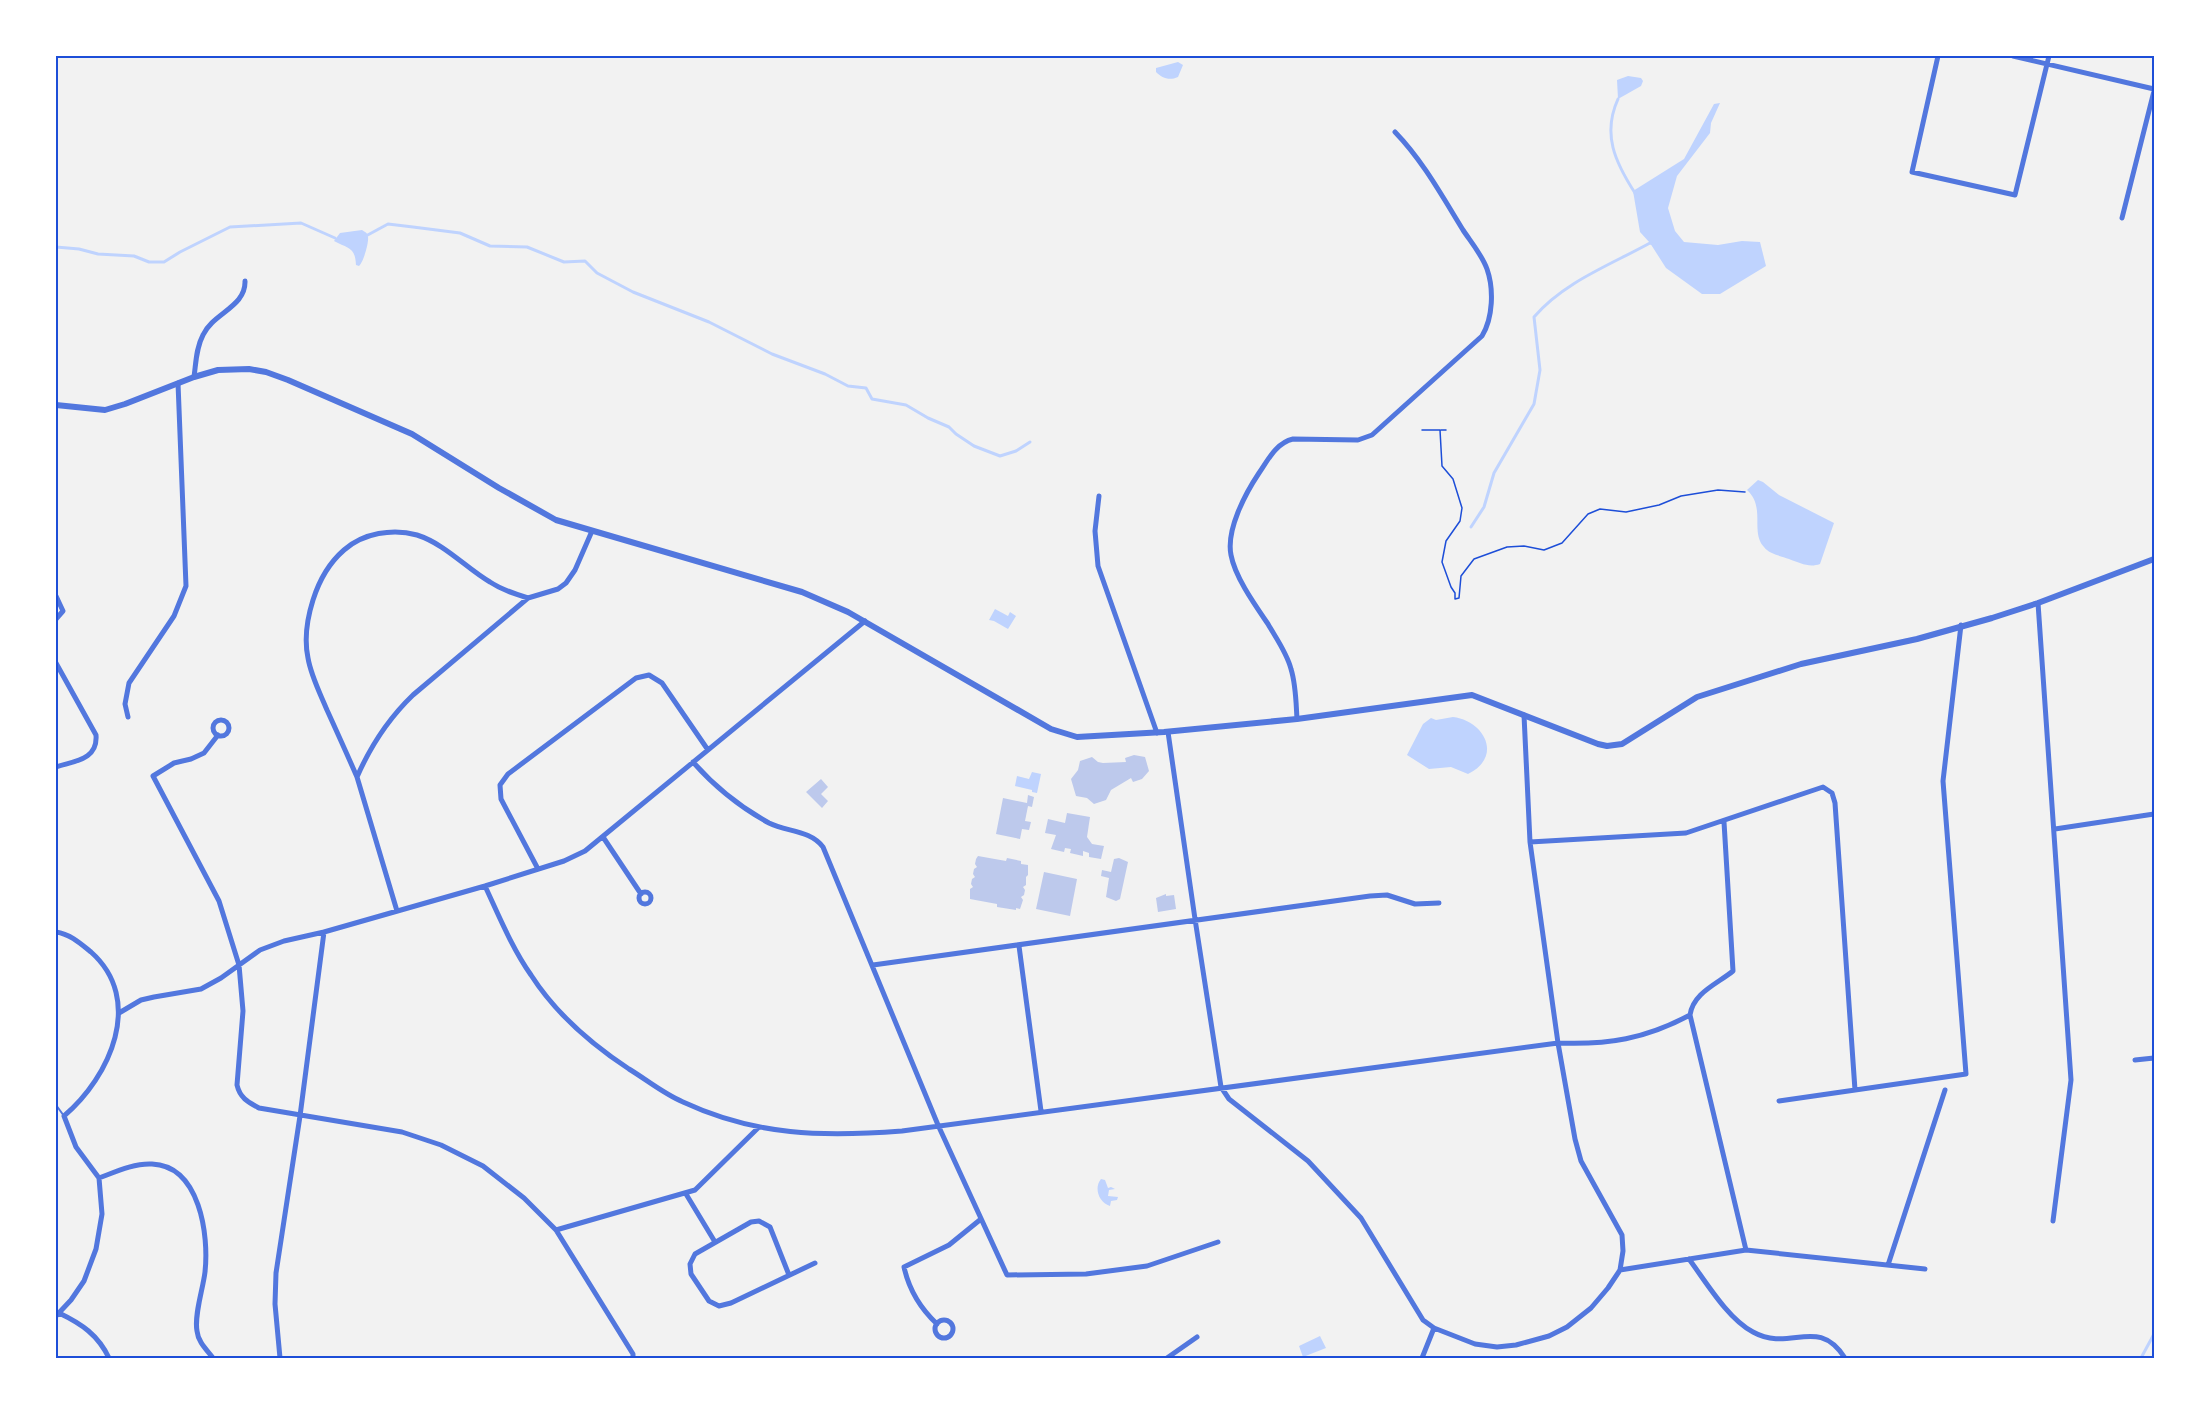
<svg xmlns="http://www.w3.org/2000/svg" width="2210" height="1414" font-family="'PT Sans',sans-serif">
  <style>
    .water { fill: #bfd3fe }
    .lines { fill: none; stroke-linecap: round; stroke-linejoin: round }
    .stream { stroke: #bfd3fe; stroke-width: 3 }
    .building { fill: #bdc9ec }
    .path { stroke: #1d4ed8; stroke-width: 1.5 }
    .service { stroke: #5277de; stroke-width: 2 }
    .minor { stroke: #5277de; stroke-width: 5 }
    .tertiary { stroke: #5277de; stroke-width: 6 }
    .neatline { fill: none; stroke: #1d4ed8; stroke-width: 2 }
  </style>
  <rect width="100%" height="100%" fill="#f2f2f2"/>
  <!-- water -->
  <path class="water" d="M1178 62 1183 65 1178 77C1169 81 1162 78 1156 72V68Z
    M1628 76 1641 78 1643 81 1641 86 1618 99 1617 80Z
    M1720 103 1711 123 1710 133 1677 176 1668 208 1675 231 1684 242 1718 245 1742 241 1760 242 1766 266 1720 294H1702L1666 268 1650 243 1640 232 1633 191 1684 159 1714 104Z
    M362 230C365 232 368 233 368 237 369 243 363 263 359 266L356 265C355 246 348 249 334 241L340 233Z
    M1758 480 1763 482 1779 495 1834 523 1820 564C1809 568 1800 563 1789 559 1781 556 1769 554 1764 547 1750 532 1766 507 1747 490Z
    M995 609 1008 616 1010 612 1016 616 1008 629 994 621 989 620Z
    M1453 717C1485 721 1503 757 1468 774L1451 767 1429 769 1407 755 1423 724 1431 718 1436 720Z
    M1032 772 1041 774 1037 793 1032 792V790L1015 786 1017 776 1029 779Z
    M1101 1179 1105 1180 1108 1188 1111 1187 1115 1189 1109 1190 1108 1196 1118 1197 1117 1200 1111 1201 1110 1206C1098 1202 1094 1187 1101 1179Z
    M1320 1336 1326 1348 1303 1357 1299 1346Z"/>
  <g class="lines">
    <!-- stream -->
    <path class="stream" d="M1618 99C1602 134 1615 162 1635 193
      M364 237 388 224 413 227 460 233 490 246 527 247 564 262 585 261 597 273 633 292 709 322 772 354 825 374 848 386 866 388 872 399 906 405 928 418 949 427 956 434 974 446 1000 456 1016 451 1030 442
      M56 247 79 249 98 254 134 256 149 262H164L180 252 230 227 301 223 335 238
      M1471 527 1484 507 1494 473 1534 404 1540 370 1534 317C1564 282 1610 265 1650 243L1654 244
      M2141 1358 2154 1334"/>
  </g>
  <!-- building -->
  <path class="building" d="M1134 755 1145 757 1149 771 1142 779 1133 782 1131 778 1111 790 1106 800 1094 804 1087 798 1076 796 1071 779 1078 770 1080 761 1092 757 1098 762 1103 763 1126 762 1125 758Z
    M821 779 828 787 821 794 828 801 822 808 806 792Z
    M1028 795 1034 797 1032 807 1028 806 1025 821 1031 822 1029 830 1022 829 1020 839 996 834 1003 798 1027 803Z
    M1067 813 1090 817 1087 837 1092 844 1104 846 1101 859 1089 857V853L1083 851V856L1070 853 1071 849 1065 848 1064 852 1051 849 1056 835 1045 833 1048 819 1065 823Z
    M978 856 1006 861 1007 858 1021 861V864L1028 865V875L1026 877V885L1023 887 1025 890 1024 895 1021 897 1023 900 1020 909 1016 908V910L997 907V904L970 899V889L973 887 971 884 972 879 975 877 973 874 974 869 977 867 975 864 976 859Z
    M1119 858 1128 862 1120 899 1116 901 1106 897 1109 878 1101 876 1102 870 1111 872 1114 859Z
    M1044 872 1077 879 1070 916 1036 909Z
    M1166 894V896L1174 895 1176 909 1158 912 1156 898Z"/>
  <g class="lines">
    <!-- path -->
    <path class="path" d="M1422 430H1440L1442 466 1453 479 1462 508 1460 521 1446 541 1442 562 1451 587 1455 593V599L1459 598 1461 576 1474 559 1507 547 1524 546 1544 550 1562 543 1588 514 1600 509 1626 512 1659 505 1681 496 1718 490 1745 492
      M1441 430H1446"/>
    <!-- service -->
    <path class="service" d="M56 1105 64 1116"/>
    <!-- minor -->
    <path class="minor" d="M1938 56 1912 172 2015 195 2049 56
      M2013 56 2154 89
      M2122 218 2154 91
      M194 377C196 363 196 348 203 335 213 313 246 307 245 281
      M1099 496 1095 531 1098 566 1157 733
      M56 596 63 611 56 619
      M2038 603 2071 1080 2053 1221
      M56 663 96 735C98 760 74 761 56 767
      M128 717 125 704 129 683 174 616 186 586 178 383
      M1297 719C1296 703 1296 685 1291 669 1287 653 1276 638 1268 624 1255 605 1235 577 1231 555 1226 530 1245 494 1259 473 1268 460 1276 443 1293 439L1358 440 1372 435 1482 336C1493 318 1494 289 1487 269 1482 255 1471 242 1463 230 1442 196 1423 161 1395 132
      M213 728a8 8 0 1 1 16 0a8 8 0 1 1-16 0Z
      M1168 732 1195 919 1221 1087 1229 1099 1308 1161 1361 1218 1423 1320 1434 1328 1475 1344 1497 1347 1516 1345 1549 1336 1567 1327 1591 1308 1608 1288 1620 1270 1623 1251 1622 1235 1581 1161 1575 1139 1558 1043 1530 842 1524 715
      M218 735 204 753 191 759 174 763 153 776 219 901 239 965 243 1011 237 1085C240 1098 248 1102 259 1108L402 1132 441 1145 483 1166 524 1198 556 1230 633 1354V1358
      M693 762C715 787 740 807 769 823 787 832 810 830 823 847L938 1125 1007 1275 1086 1274 1147 1266 1218 1242
      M357 777C347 754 337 732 327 710 320 693 311 676 308 658 304 639 307 619 313 600 319 581 329 563 344 550 363 533 393 528 417 535 445 544 466 568 490 582 502 590 515 594 528 598
      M2055 829 2154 814
      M603 837 641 894
      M1530 842 1686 833 1823 787 1832 793 1835 803 1855 1090
      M538 869 501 799 500 785 508 774 636 678 649 675 662 683 708 750
      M485 886C499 916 512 948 531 975 556 1014 591 1044 629 1069 647 1080 664 1094 683 1102 756 1136 823 1137 902 1131L1558 1043C1608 1045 1645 1039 1690 1015 1693 993 1717 984 1733 971L1724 822
      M639 898a6 6 0 1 1 12 0a6 6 0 1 1-12 0Z
      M397 911 357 777C371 745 388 719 413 695L528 598 558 589 566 583 575 570 592 531
      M56 932C70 934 80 943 91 952 145 1000 110 1077 64 1116L76 1147 99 1178 102 1214 96 1249 84 1281 71 1300 56 1316
      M1019 946 1041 1111
      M873 965 1370 896 1387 895 1415 904 1439 903
      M119 1013 141 1000 154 997 201 989 221 978 260 950 284 941 324 932
      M1690 1015 1746 1250
      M2135 1060 2154 1058
      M1779 1101 1966 1074 1943 781 1961 625
      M99 1178C115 1172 134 1163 152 1164 200 1166 209 1235 205 1272 203 1289 194 1315 197 1331 198 1342 207 1350 213 1358
      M686 1194 715 1242
      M556 1230 695 1190 758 1128
      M1689 1259C1706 1282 1728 1319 1753 1332 1791 1353 1817 1315 1845 1358
      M1888 1265 1945 1090
      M1620 1270 1746 1250 1925 1269
      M789 1275 770 1227 759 1221 751 1222 695 1254 690 1264 691 1274 709 1301 719 1306 731 1303 815 1263
      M59 1313C82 1324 98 1335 109 1358
      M935 1329a9 9 0 1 1 18 0a9 9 0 1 1-18 0Z
      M937 1324C920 1308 909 1290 904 1267L949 1245 981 1219
      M280 1358 275 1304 276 1273 300 1116 324 932 485 886 564 861 585 851 865 621
      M1167 1358 1197 1337
      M1422 1358 1434 1328"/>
    <!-- tertiary -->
    <path class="tertiary" d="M56 405 105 410 125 404 194 377 218 370 249 369 266 372 288 380 412 434 499 488 556 520 802 592 848 612 1051 729 1077 737 1164 732 1297 719 1472 695 1598 744 1607 746 1622 744 1697 697 1801 664 1917 639 1992 618 2038 603 2154 559"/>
  </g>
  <!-- border -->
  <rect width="2210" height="1414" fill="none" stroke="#ffffff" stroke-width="114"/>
  <rect x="57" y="57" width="2096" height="1300" class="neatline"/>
</svg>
